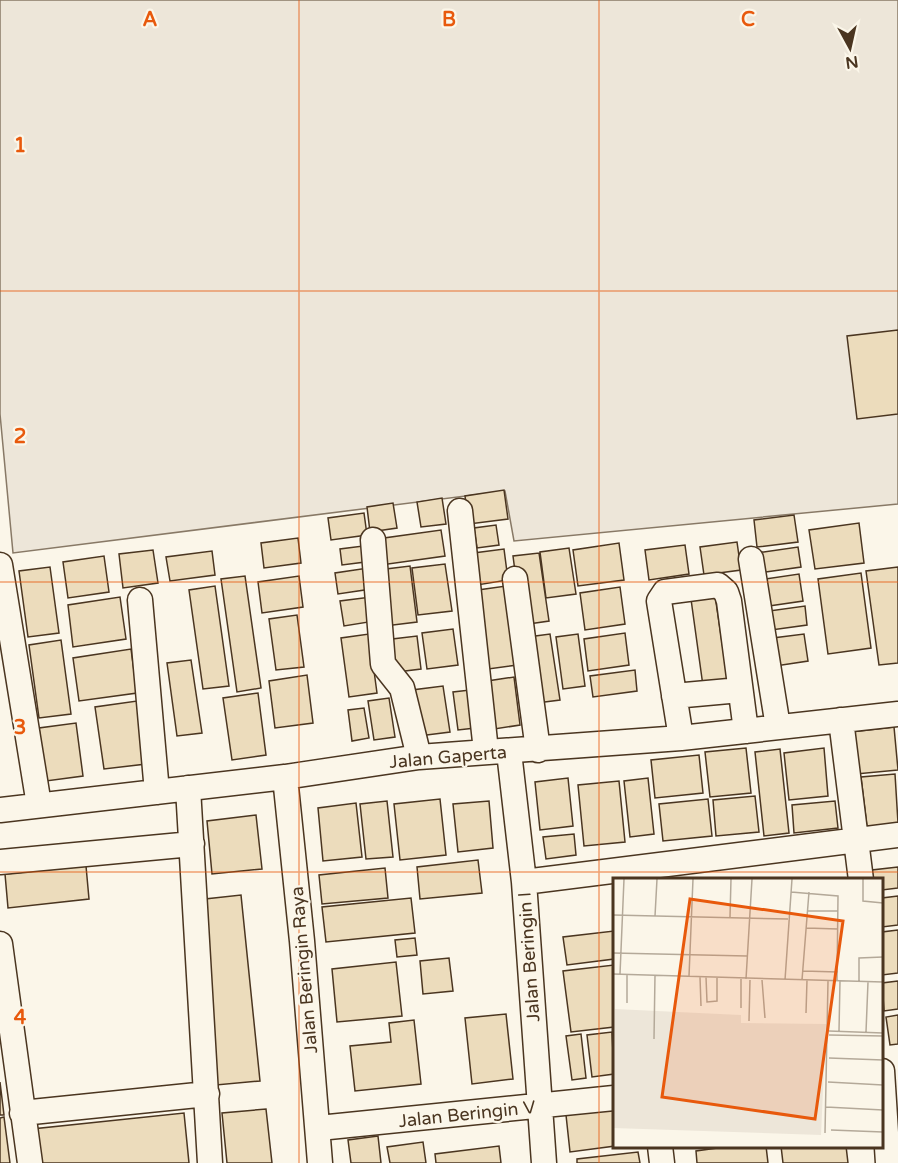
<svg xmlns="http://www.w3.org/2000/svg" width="898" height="1163" font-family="'Varela Round',sans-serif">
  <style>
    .green { fill: #ede6d9; stroke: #887966; stroke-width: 1.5 }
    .building { fill: #ecdcbc; stroke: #4a3520; stroke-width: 1.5 }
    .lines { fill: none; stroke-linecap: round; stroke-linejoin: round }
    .minor-casing { stroke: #4a3520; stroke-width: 27 }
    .minor { stroke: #fbf6e9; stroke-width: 24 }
    .grid { fill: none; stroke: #e8590c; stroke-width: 1.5; stroke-opacity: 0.55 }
    .labels { text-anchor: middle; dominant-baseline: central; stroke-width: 4.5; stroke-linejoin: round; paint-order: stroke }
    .street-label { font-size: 18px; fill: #4a3520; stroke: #fbf6e9 }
    .inset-road { fill: none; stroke: #b4a999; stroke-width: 1.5 }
    .view { fill: #e8590c; fill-opacity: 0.15; stroke: #e8590c; stroke-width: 3 }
    .inset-edge { fill: none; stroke: #4a3520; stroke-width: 3 }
    .grid-label { font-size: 20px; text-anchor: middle; font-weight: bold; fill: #e8590c; stroke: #fbf6e9; stroke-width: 4.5; stroke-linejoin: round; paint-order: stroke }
  </style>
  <rect width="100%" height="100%" fill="#fbf6e9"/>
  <!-- green -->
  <path class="green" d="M0 0H898V504L514 541 505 491 13 553 0 414Z"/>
  <!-- building -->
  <path class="building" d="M898 330V414L857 419 847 336Z
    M504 490 508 519 469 524 465 496Z
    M442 498 446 524 421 527 417 502Z
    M393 503 397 528 370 532 367 507Z
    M364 513 367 535 331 540 328 518Z
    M794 515 798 542 757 547 754 520Z
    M859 523 864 563 815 569 809 530Z
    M496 525 499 545 477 548 474 528Z
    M441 530 445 556 381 565 377 539Z
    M298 538 301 563 264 568 261 543Z
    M737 542 741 570 704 575 700 547Z
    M619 543 624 580 578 586 573 550Z
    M685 545 689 574 649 580 645 550Z
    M363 546 365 562 342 565 340 549Z
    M798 547 801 567 759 573 756 553Z
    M569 548 576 594 546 598 540 552Z
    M504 549 508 580 471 586 466 554Z
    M153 550 158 583 123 588 119 554Z
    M212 551 215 575 170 581 166 557Z
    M539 553 549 621 522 625 513 556Z
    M104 556 109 592 68 598 63 562Z
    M445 564 452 611 418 615 412 568Z
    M410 566 417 622 385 626 378 570Z
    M50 567 59 633 28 637 19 571Z
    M898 567V663L879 665 866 571Z
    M368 568 371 589 338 594 335 573Z
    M861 573 871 648 828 654 818 579Z
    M799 574 803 601 762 607 758 580Z
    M245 576 261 688 237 692 221 579Z
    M299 576 303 607 262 613 258 582Z
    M215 586 229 686 203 689 189 590Z
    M506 586 517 665 481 670 471 591Z
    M620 587 625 624 585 630 580 593Z
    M714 589 728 682 703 686 690 592Z
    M120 597 126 639 73 647 68 605Z
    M371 597 375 621 344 626 340 601Z
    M805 606 807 625 764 631 762 612Z
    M297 615 304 667 276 670 269 619Z
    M453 629 458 665 427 669 422 633Z
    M625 633 629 665 588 671 584 639Z
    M369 634 377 693 349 697 341 638Z
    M550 634 560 700 537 703 528 637Z
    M578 634 585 686 563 689 556 637Z
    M804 634 808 661 769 667 765 639Z
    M417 636 421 669 389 673 384 640Z
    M61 640 71 714 39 718 29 645Z
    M131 649 137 693 79 701 73 658Z
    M191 660 202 733 177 736 167 663Z
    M635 670 637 691 593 697 590 676Z
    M307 675 313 723 275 728 269 681Z
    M514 677 520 725 488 730 481 682Z
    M443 686 450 732 419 736 412 690Z
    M470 690 475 728 458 730 453 692Z
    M258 693 266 755 232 760 223 698Z
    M389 698 395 737 374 740 368 701Z
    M137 701 146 764 104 769 95 707Z
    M364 708 369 738 352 741 348 710Z
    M76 723 83 776 46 781 39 728Z
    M894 727 898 770 856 774 851 732Z
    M746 748 751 793 710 797 705 752Z
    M824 748 828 796 789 800 784 753Z
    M780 749 789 833 764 836 755 752Z
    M699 755 703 793 655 798 651 760Z
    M895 774 898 823 867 827 861 777Z
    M568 778 573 826 540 830 535 782Z
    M648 778 654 834 630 837 624 781Z
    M619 781 625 842 584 846 578 785Z
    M755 796 759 832 716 836 713 800Z
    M440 799 446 855 400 860 394 804Z
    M708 799 712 836 663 841 659 804Z
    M387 801 393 857 366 859 360 804Z
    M489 801 493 848 458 852 453 804Z
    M835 801 838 828 794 833 792 805Z
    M356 803 362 857 323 861 318 808Z
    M256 815 262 869 212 874 207 821Z
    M574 834 576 855 546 859 543 837Z
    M478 860 482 893 420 899 417 867Z
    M86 866 89 899 8 908 5 874Z
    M898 867V888L882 890V880H873L872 870Z
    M385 868 388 898 322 904 319 875Z
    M241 895 260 1081 216 1085 196 900Z
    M898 896V925L882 927V898Z
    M411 898 415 933 326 942 322 907Z
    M898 930V973L882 975V932Z
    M614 931V959L567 965 563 937Z
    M415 938 417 955 397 957 395 940Z
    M449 958 453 991 423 994 420 961Z
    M396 962 402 1016 337 1022 332 969Z
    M614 965V1027L571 1032 563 971Z
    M898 981V1009L884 1011 882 983Z
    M506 1014 513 1079 472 1084 465 1018Z
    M898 1015V1044L890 1045 886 1017Z
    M414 1020 421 1084 355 1091 350 1046 391 1042 389 1023Z
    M612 1032 614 1074 592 1077 587 1035Z
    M581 1034 586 1078 572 1080 566 1036Z
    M0 1082 4 1115H0Z
    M266 1109 272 1163H227L222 1113Z
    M614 1109 615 1146 570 1152 566 1115Z
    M184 1113 189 1163H36L32 1129Z
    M4 1117 10 1163H0V1118Z
    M378 1136 381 1163H351L348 1140Z
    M423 1142 426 1163H390L387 1147Z
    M499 1146 501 1163H436L435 1154Z
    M732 1146H766L768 1163H697L696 1151Z
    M781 1146H846L848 1163H783Z
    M638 1152 640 1163H577V1159Z"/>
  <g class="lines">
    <defs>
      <path id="minor" d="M460 511 486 751
        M373 540 383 664 402 688 419 757
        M751 559 778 727
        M0 565 39 805
        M515 579 538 750
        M140 600 157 792
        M674 696 740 690
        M841 720 861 880
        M681 738 659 601 665 592 718 585 726 592 729 601 746 731
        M509 752 524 882 544 1163
        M285 777 302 941 320 1163
        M188 788 210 1163
        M0 810 285 777 419 757 681 738 898 714
        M0 862 192 844
        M524 882 898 835
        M0 944 30 1163
        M882 1071 888 1163
        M22 1113 207 1094
        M319 1128 614 1098
        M660 1146 662 1163"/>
    </defs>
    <!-- minor casing -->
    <use href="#minor" class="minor-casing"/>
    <!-- minor -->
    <use href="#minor" class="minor"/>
  </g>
  <!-- grid -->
  <path class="grid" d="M299 0V1163M599 0V1163M0 291H898M0 582H898M0 872H898"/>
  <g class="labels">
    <!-- street labels -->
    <g class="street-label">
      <text transform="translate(448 757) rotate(-5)">Jalan Gaperta</text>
      <text transform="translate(529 957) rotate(-94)">Jalan Beringin I</text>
      <text transform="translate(304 970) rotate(-95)">Jalan Beringin Raya</text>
      <text transform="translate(467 1114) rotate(-6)">Jalan Beringin V</text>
    </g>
  </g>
  <!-- overview -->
  <g transform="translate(613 878)">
    <rect width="270" height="270" fill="#fbf6e9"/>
    <path d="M2 131 128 137V145L213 146 208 257 0 250Z" fill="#ede6d9"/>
    <path class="inset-road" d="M250 1V23L270 25M178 14 225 18 224 103M195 33H225M0 37 175 41M42 38 44 1M117 39 118 1M193 50 225 51M0 75 134 78M190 93 225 94M0 96 270 104M7 96 11 1M14 96V125M76 98 80 1M87 99 88 128M93 99 94 124 104 123V99M133 101 139 1M149 102 152 140M172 102 179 1M189 102 196 14M246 104V80L270 79M128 130V101M193 135 194 102M136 143 137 102M216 153 270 155M226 153 227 103M253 154 255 104M216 157 270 158M41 161 42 97M216 180 270 182M215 204 270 207M213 229 270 232M218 252 270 254M212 255 215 103"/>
    <path class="view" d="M77 21 230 43 202 241 49 219Z"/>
    <rect width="270" height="270" class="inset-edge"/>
  </g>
  <g class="grid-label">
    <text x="150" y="26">A</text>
    <text x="449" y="26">B</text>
    <text x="748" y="26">C</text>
    <text x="20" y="152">1</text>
    <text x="20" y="443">2</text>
    <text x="20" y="734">3</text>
    <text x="20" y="1024">4</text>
  </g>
  <!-- north arrow -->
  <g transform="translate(850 48) rotate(172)" stroke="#fbf6e9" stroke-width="4.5" paint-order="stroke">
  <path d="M0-4.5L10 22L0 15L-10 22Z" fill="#4a3520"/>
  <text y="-9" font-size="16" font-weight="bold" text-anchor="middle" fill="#4a3520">N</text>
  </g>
</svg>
